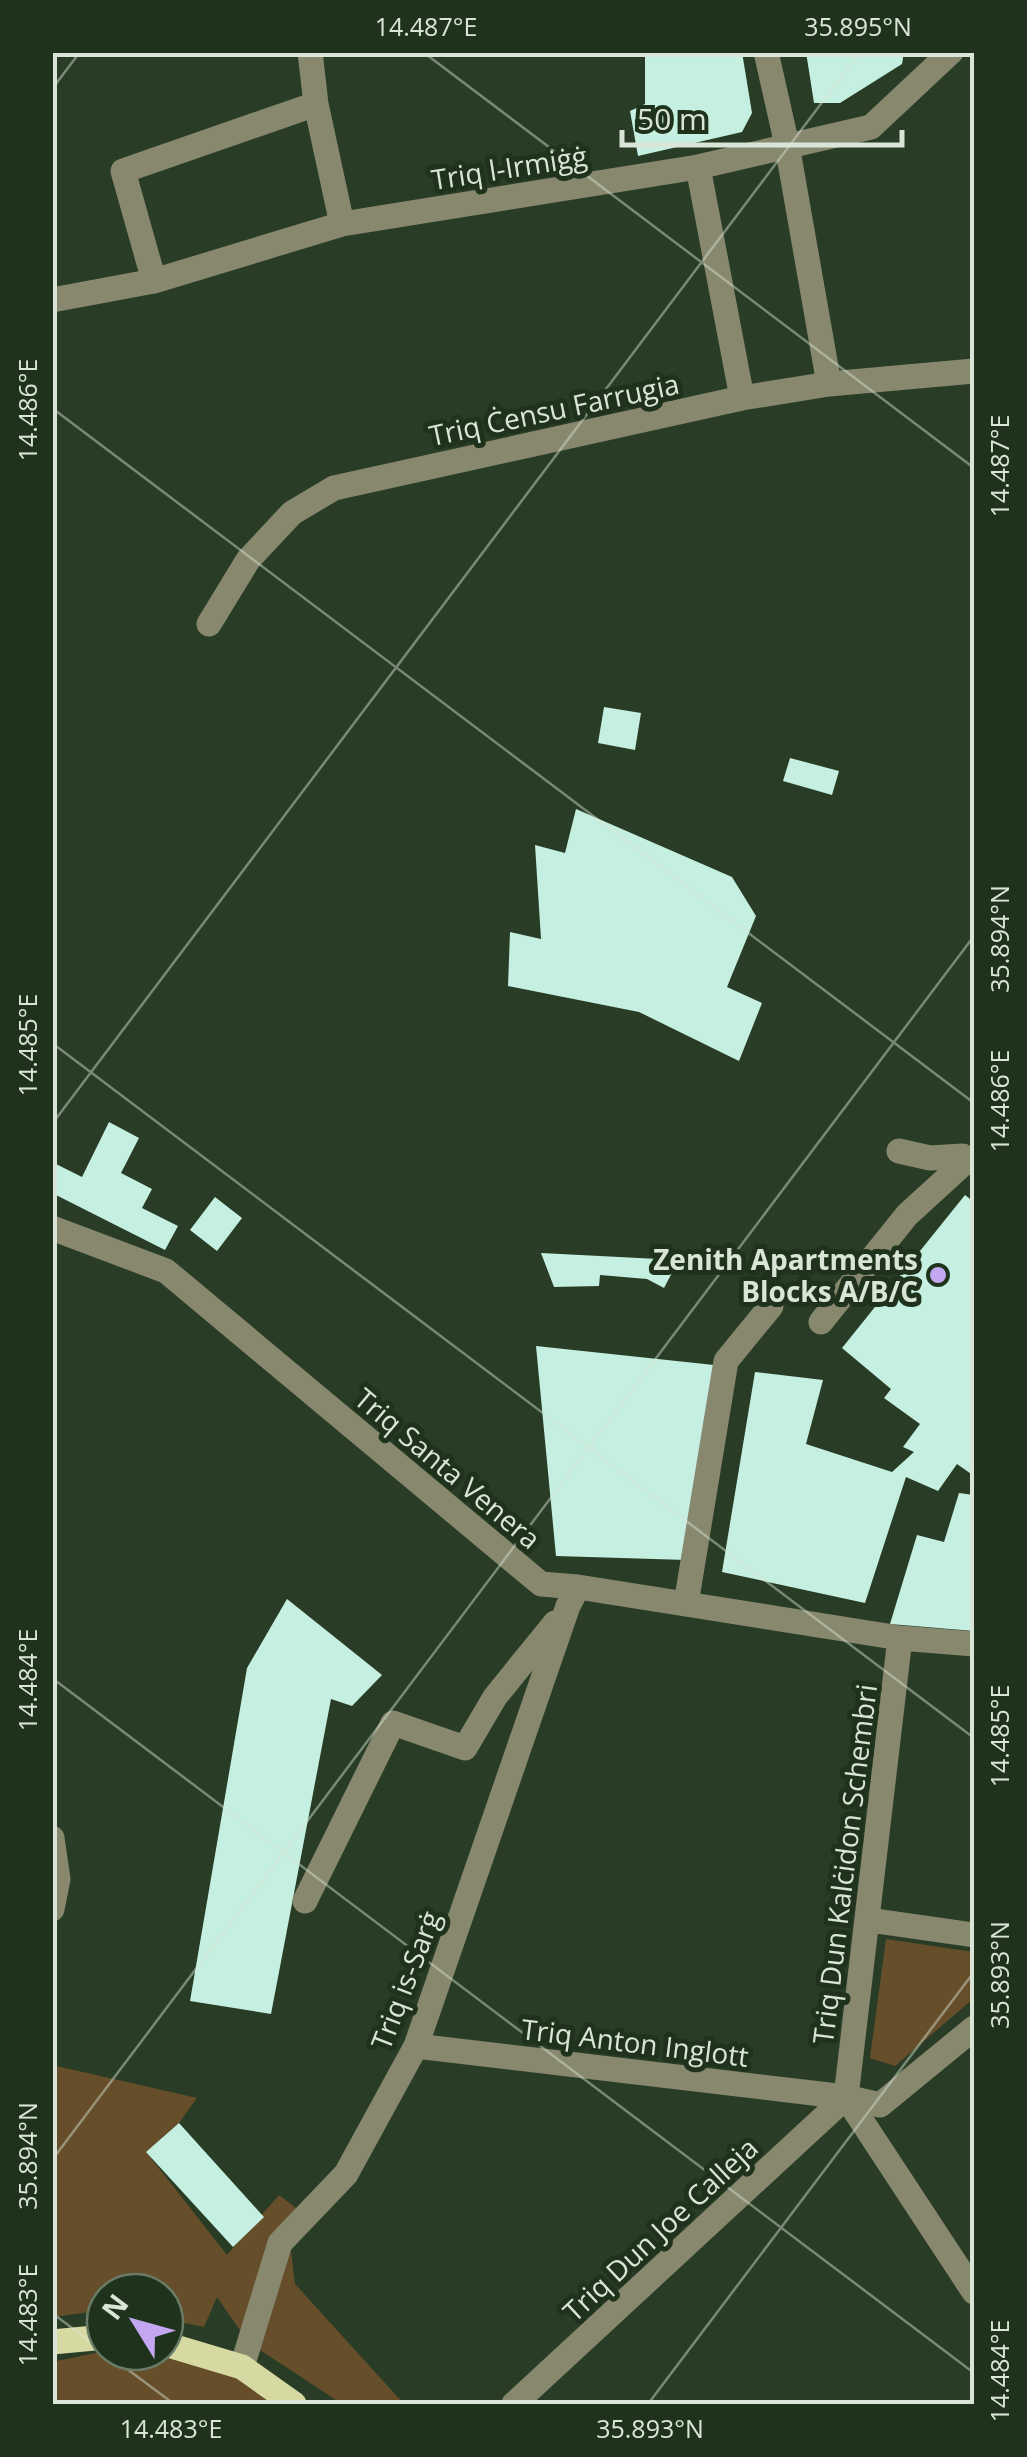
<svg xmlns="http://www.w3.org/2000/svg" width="1027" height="2457" font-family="'Open Sans',sans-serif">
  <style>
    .green { fill: #664e2a }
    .building { fill: #c5efe1 }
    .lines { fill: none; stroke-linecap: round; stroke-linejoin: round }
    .minor { stroke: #87886e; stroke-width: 25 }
    .major { stroke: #d7d9a3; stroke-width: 25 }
    .ticks { fill: none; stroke: #d9e6d7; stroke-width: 2.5; stroke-opacity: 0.45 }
    .poi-dot { fill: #c4a7f1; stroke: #1f331c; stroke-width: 4 }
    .labels { text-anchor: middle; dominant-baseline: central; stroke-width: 10; stroke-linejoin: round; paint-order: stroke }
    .street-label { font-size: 28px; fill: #d9e6d7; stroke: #1f331c }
    .poi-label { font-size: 28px; font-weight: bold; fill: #d9e6d7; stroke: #1f331c; text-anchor: end }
    .neatline { fill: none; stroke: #d9e6d7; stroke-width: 4 }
    .ticks-label { font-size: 25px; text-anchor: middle; fill: #d9e6d7 }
  </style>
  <rect width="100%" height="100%" fill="#293d26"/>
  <!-- green -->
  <path class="green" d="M886 1939 974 1952V1998L895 2066 870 2058Z
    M52 2065 197 2098 179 2123 147 2153 227 2255 279 2195 299 2210 288 2226 295 2284 404 2404H342L248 2342 217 2297 204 2327 165 2319V2292H105V2310L53 2317Z
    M105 2351 165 2352 236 2373 275 2404H53L52 2362Z"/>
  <!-- building -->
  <path class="building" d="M645 52H742L752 113 742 132 638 156 630 111 645 104Z
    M806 52H904L902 64 840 103H814Z
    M604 707 641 713 635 750 598 743Z
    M790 758 839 771 832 795 783 781Z
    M576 809 732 877 756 916 727 987 762 1003 739 1061 639 1012 508 986 510 932 541 939 535 845 565 853Z
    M109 1122 139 1138 121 1173 152 1189 142 1208 178 1226 165 1250 52 1193V1162L82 1177Z
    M965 1195 974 1202V1365L972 1369 974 1371V1476L957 1464 938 1491 906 1477 865 1603 722 1572 755 1372 823 1380 806 1444 892 1472 914 1452 903 1447 920 1424 884 1398 891 1389 842 1348Z
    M215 1197 242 1218 217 1251 190 1230Z
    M665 1247 682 1254 664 1288 647 1279 600 1275 599 1286 554 1287 541 1253 658 1259Z
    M536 1346 714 1365 687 1560 556 1556Z
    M959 1493 974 1495V1631L890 1624 917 1535 944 1542Z
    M287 1599 382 1675 352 1706 331 1699 271 2014 190 2001 247 1668Z
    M179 2123 264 2217 233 2247 146 2152Z"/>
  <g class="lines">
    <!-- minor -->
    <path class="minor" d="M310 52 316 104 342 224
      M766 52 787 145 829 384
      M698 167 742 398
      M154 281 123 171 316 104
      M52 300 154 281 342 224 698 167 871 127 951 52
      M209 624 248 560 292 513 334 488 742 398 829 384 974 371
      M899 1151 930 1158 963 1156
      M52 1228 166 1271 541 1584 578 1587 900 1638 974 1644
      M821 1322 907 1215 965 1162
      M686 1604 726 1361 771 1306
      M52 1838 58 1879 52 1909
      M305 1901 393 1723 465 1748 495 1697 555 1623
      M869 1920 974 1935
      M416 2046 846 2097 880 2105 974 2028
      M846 2097 900 1638
      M846 2097 974 2292
      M242 2367 280 2243 346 2174 416 2046 568 1606 578 1587
      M514 2404 846 2097"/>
    <!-- major -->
    <path class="major" d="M52 2342 105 2337
      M165 2344 242 2367 294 2404"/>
  </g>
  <!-- ticks -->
  <path class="ticks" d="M423 52 974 468M52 89 80 52M52 408 974 1103M52 1043 974 1738M52 1124 860 52M52 1678 974 2373M52 2160 974 936M52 2313 174 2404M648 2404 974 1972"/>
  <!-- markers -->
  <circle class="poi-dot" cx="938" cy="1275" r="10"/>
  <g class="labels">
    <!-- street labels -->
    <g class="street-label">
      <text transform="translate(509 167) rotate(-9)">Triq l-Irmiġġ</text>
      <text transform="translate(554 409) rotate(-12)">Triq Ċensu Farrugia</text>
      <text transform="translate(448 1468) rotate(40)">Triq Santa Venera</text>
      <text transform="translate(844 1864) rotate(-83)">Triq Dun Kalċidon Schembri</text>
      <text transform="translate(405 1980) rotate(-69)">Triq is-Sarġ</text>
      <text transform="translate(635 2042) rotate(7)">Triq Anton Inglott</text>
      <text transform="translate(660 2229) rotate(-43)">Triq Dun Joe Calleja</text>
    </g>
    <!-- poi labels -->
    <g class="poi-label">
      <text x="918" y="1259">Zenith Apartments<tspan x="918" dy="32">Blocks A/B/C</tspan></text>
    </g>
  </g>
  <!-- border -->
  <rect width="1027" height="2457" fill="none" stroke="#1f331c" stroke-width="110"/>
  <!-- north arrow -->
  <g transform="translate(135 2322) rotate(307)"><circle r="48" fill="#1f331c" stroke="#697b67" stroke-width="2.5"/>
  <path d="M0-8L18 38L0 25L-18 38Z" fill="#c4a7f1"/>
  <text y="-15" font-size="28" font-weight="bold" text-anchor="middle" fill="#d9e6d7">N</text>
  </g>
  <!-- scale -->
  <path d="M622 130v15h280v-15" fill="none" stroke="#d9e6d7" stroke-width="5"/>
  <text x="637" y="130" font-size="30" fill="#d9e6d7" stroke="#1f331c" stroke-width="8" paint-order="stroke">50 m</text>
  <rect x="55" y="55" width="917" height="2347" class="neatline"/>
  <g class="ticks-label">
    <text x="426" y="36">14.487°E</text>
    <text x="858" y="36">35.895°N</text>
    <text transform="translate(28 410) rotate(-90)" y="9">14.486°E</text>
    <text transform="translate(1000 466) rotate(-90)" y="9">14.487°E</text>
    <text transform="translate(1000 939) rotate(-90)" y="9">35.894°N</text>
    <text transform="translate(28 1045) rotate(-90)" y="9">14.485°E</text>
    <text transform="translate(1000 1101) rotate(-90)" y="9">14.486°E</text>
    <text transform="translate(28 1680) rotate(-90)" y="9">14.484°E</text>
    <text transform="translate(1000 1736) rotate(-90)" y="9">14.485°E</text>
    <text transform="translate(1000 1975) rotate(-90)" y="9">35.893°N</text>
    <text transform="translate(28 2156) rotate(-90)" y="9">35.894°N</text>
    <text transform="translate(28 2315) rotate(-90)" y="9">14.483°E</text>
    <text transform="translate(1000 2371) rotate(-90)" y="9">14.484°E</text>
    <text x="171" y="2438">14.483°E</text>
    <text x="650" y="2438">35.893°N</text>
  </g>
</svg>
